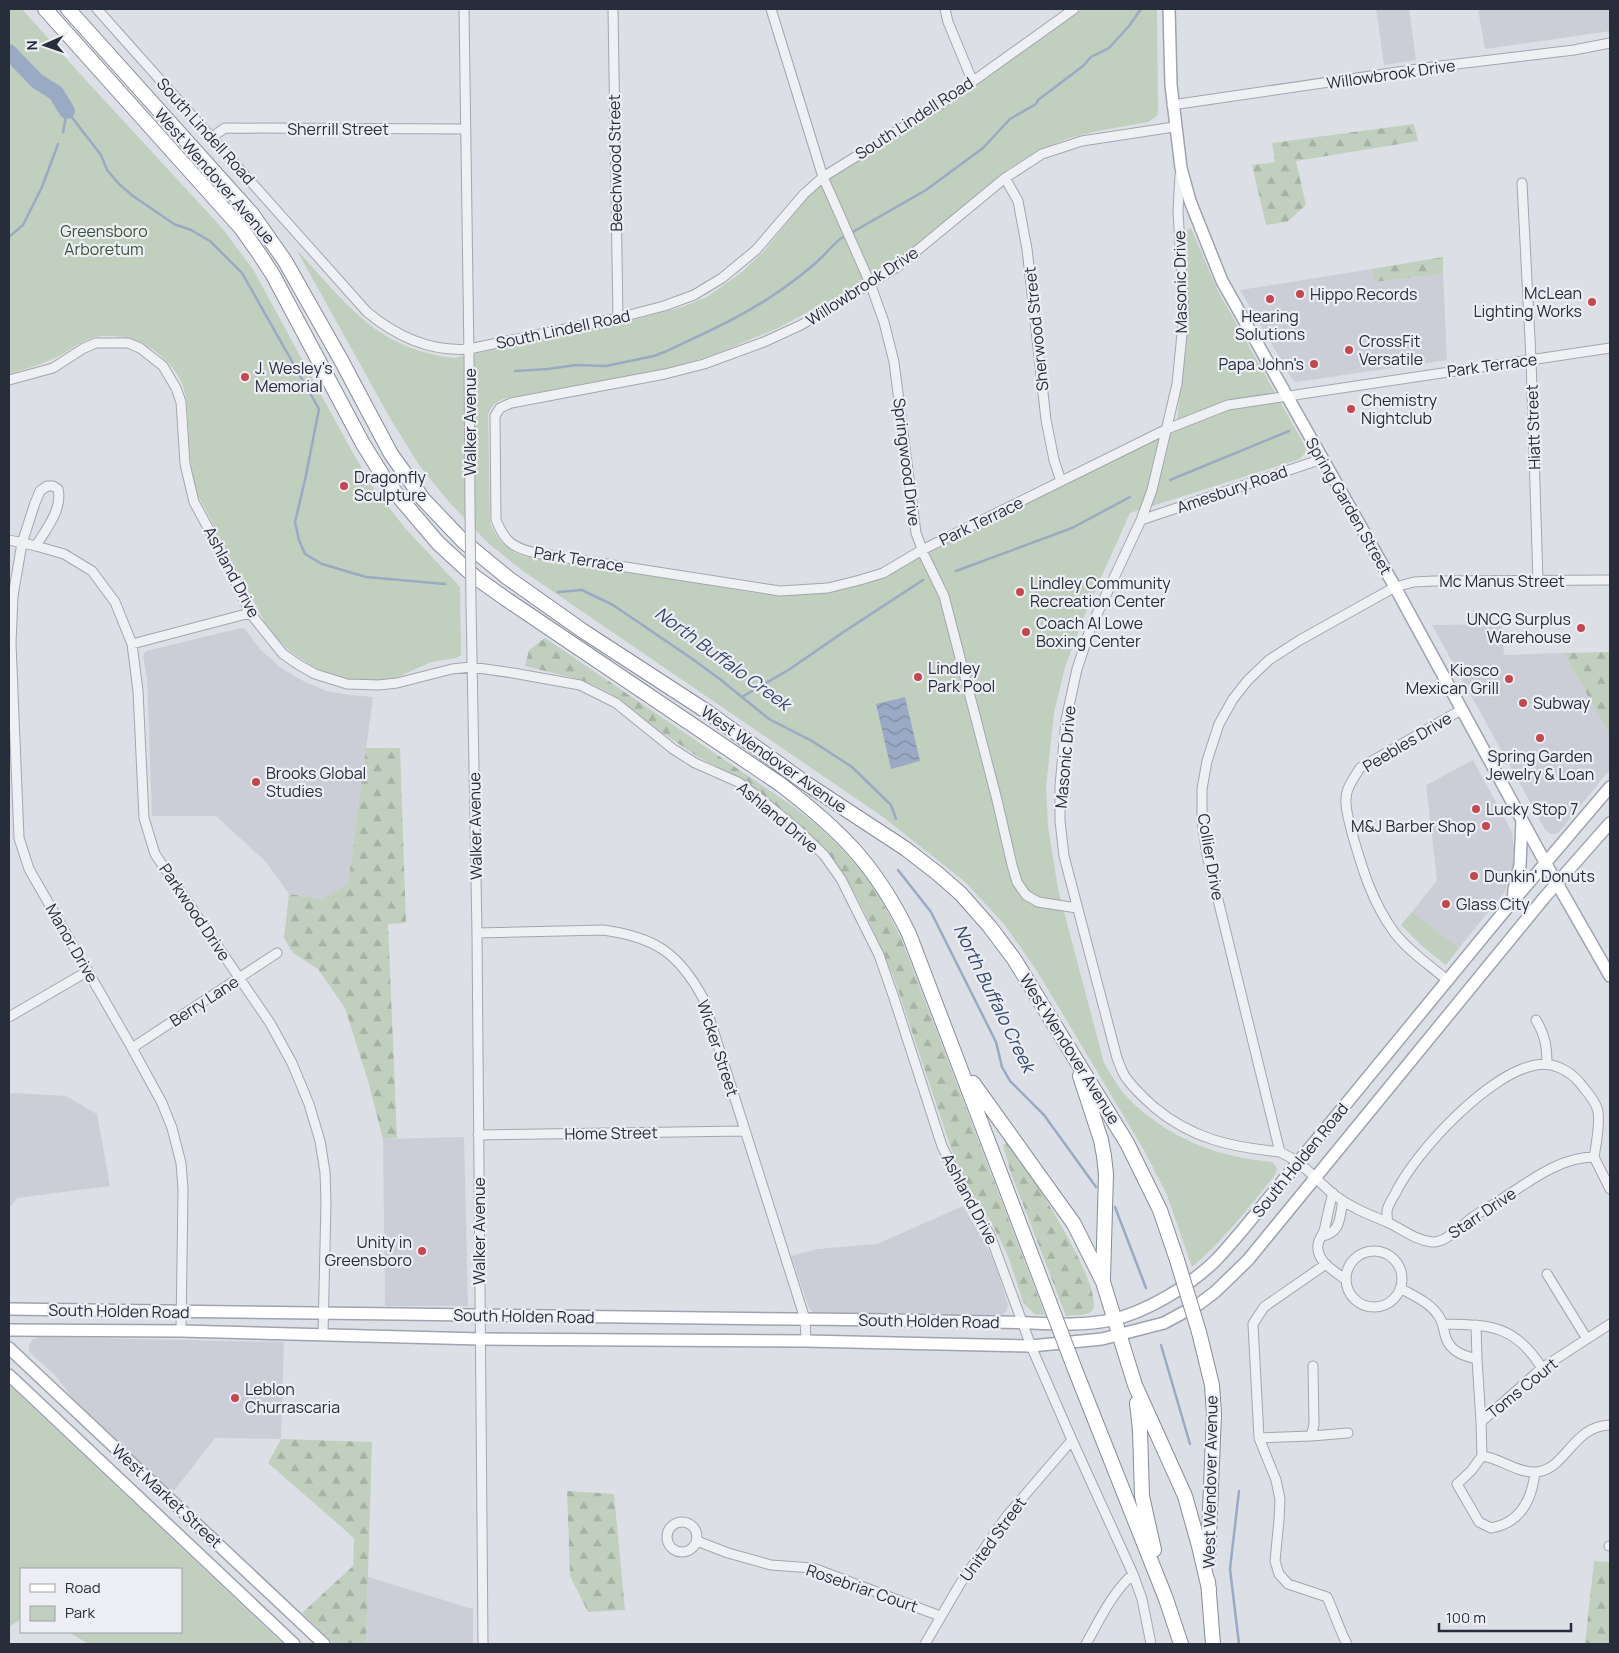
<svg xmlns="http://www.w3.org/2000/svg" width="1619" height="1653" font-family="Manrope,sans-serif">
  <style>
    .built { fill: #cbced7 }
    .green { fill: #c1cfbe }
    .forest { fill: url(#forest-firs) }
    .water { fill: url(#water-waves) }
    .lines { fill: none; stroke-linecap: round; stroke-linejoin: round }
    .stream { stroke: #9aaac4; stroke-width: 2.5 }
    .river { stroke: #9aaac4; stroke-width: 16 }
    .minor-casing { stroke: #a3a6af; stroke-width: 11 }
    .major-casing { stroke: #9da3b0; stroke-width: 14 }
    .highway-casing { stroke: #858c9b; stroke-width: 16 }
    .minor { stroke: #eff0f4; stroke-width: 9 }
    .major { stroke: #fff; stroke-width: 11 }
    .highway { stroke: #fff; stroke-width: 14 }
    .minor-bridge-casing { stroke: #a3a6af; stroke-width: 11; stroke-linecap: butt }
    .highway-bridge-casing { stroke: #858c9b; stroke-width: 16; stroke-linecap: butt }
    .minor-bridge { stroke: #eff0f4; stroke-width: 9 }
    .highway-bridge { stroke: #fff; stroke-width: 14 }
    .poi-dot { fill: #c4484f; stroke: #eceef4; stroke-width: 2 }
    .labels { text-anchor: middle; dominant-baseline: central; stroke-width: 4.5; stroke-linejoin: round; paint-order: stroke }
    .street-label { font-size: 16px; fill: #272d3b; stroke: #eceef4 }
    .park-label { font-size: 16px; fill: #395636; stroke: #eceef4 }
    .poi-label { font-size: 16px; fill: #272d3b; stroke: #eceef4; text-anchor: start }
    .water-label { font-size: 18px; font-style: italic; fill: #35486c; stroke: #eceef4 }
  </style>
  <defs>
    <pattern id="forest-firs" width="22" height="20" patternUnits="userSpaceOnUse" patternTransform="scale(1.25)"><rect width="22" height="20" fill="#c1cfbe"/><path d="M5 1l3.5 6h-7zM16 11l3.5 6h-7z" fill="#a6b2a4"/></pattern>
    <pattern id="water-waves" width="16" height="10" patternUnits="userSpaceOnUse" patternTransform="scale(1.25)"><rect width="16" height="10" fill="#9aaac4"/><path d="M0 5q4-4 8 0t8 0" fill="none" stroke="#7e8ba0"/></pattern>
  </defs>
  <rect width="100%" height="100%" fill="#dddfe6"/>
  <!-- built -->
  <path class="built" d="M1376 9H1409L1416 60 1384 65Z
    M1478 9H1610V31L1485 49Z
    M1372 269 1375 282 1443 274 1447 360 1296 382 1293 381 1240 290Z
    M1502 624 1504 655 1564 653 1608 732H1610V769L1560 831 1556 834H1551L1546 831 1432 625Z
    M241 628 245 629 260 649 281 668 305 682 327 691 350 695 373 697 348 884 323 899 289 894 266 862 216 816H152L147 679 143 656 146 651Z
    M1473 760 1512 832 1514 848 1513 869 1504 893 1459 948 1412 912 1437 880 1426 785Z
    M14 1093 66 1096 97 1114 110 1186 17 1198 9 1209V1094Z
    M464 1137 468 1306H385L383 1139Z
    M963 1206 987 1246 997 1270 1008 1305 1006 1312 1001 1315 813 1312 809 1308 791 1256 817 1249 877 1244Z
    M38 1337 284 1342 281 1439 215 1438 173 1492 74 1400 55 1375 29 1352V1345L32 1340Z
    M368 1577 473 1609V1644H366Z"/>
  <!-- green -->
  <path class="green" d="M9 9H22L82 76 223 229 254 271 349 446 372 486 405 528 460 587 461 655 456 658 431 662 396 678 378 681 344 679 317 669 291 652 270 632 196 492C193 477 190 462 189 447 188 427 189 405 183 386 176 366 153 346 134 340 121 336 105 334 92 338 80 342 70 350 59 356 43 364 26 369 9 374Z
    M1082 9H1157L1158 110 1157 116 1148 122 1098 131 1069 138 1039 150 1008 169 923 241 881 271 853 288 778 328 718 353 675 367 503 399C495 403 491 406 488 415L490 523C497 539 506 549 522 556L619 569 755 593 793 595 827 592 887 574 1176 429 1188 313 1187 230 1191 228 1218 291 1306 448 1305 453 1300 459 1130 513 1087 609 1065 667 1054 713 1046 787 1048 826 1058 889 1104 1063C1112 1076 1119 1089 1130 1100 1157 1127 1194 1147 1230 1155 1244 1159 1258 1160 1272 1162L1277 1168 1275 1175C1249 1207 1224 1240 1192 1267L1167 1195 1144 1150 1037 971 1004 924 964 881 883 817 523 571 488 543 449 502 419 465 390 418 296 249C322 277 355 319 388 337 409 349 430 355 454 358L618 324 682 307 707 297 742 272 765 250 806 199 815 190 843 170 957 98Z
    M1412 912 1459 948 1446 965 1422 946 1401 925Z
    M9 1385 283 1644H89L68 1632H181V1569H21V1619L9 1627Z"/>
  <!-- forest -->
  <path class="forest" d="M1414 124 1418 141 1296 161 1306 205 1287 222 1266 225 1252 165 1275 162 1272 143Z
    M1443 257V274L1374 282 1372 269Z
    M545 638 794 807C821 827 845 850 866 877 880 895 890 917 901 938L1045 1315 1034 1314 1023 1302 1010 1261 1001 1241 989 1219 969 1188 953 1154 894 978 878 941 861 905 841 871 823 847 794 819 742 780 698 757 639 717 612 694 585 681 525 666 529 650Z
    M1610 652V732H1608L1564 653Z
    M366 748H400L406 923 388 924 397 1138 383 1139 368 1081 345 1008 318 969 293 953 284 938 289 894 322 899 348 884Z
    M1009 1141C1024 1165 1107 1288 1092 1311 1088 1316 1073 1315 1066 1316L1011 1173 1003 1145Z
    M281 1439 372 1442 366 1644H334L302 1613 353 1566 354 1538 268 1463Z
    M567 1491 614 1494 625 1610 588 1612 570 1576Z
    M1594 1561 1610 1562V1644H1585Z"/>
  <!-- water -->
  <path class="water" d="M905 697 920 761 891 769 876 704Z"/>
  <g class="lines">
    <!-- stream -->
    <path class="stream" d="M67 111 101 155 107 170 119 184 133 196 174 224 191 230 210 241 242 273 319 409 305 480 295 522 299 540 305 554 322 564 366 577 445 584
      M63 132 67 111
      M851 233 926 190 983 148 1010 119 1036 104 1038 100 1083 66 1091 57 1109 48 1129 26 1141 9
      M9 237 23 225 42 187 58 144
      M515 371 548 369 576 365 606 366 654 356 667 351C704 333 744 316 778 292 794 281 810 269 823 256 831 248 836 241 846 235
      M1170 480 1289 431
      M956 571 1072 528 1130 497
      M558 592 582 590 613 605 691 658 721 680 769 719 812 741 852 767 891 805 896 819
      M742 697 790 669 842 633 923 580
      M898 870 931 912 996 1042 1002 1067 1010 1081 1044 1115 1096 1187
      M1115 1207 1146 1288
      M1161 1345 1190 1444
      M1239 1491 1230 1569 1239 1644"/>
    <!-- river -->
    <path class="river" d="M9 52 37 81 56 93 67 111"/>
    <defs>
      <path id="minor" d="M97 9 367 312C396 336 431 352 469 349L618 318 664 306 694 295 722 278 756 250 804 194 823 177 944 102 1074 9
        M464 9 469 357 470 505
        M613 9 618 318
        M771 9 823 177 870 283 884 322 894 362 916 533 925 557 944 596 997 800 1012 865 1017 882 1026 895 1038 902 1077 908
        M945 9 948 22 972 80
        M1172 105 1432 67 1574 50 1610 43
        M1174 127 1082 141 1042 154 1005 178 897 267 801 325 764 342 704 364 665 374 511 403 500 408 495 416 496 520C505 542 513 548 536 553L780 591 828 588 860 580 883 573 922 550 1167 429 1228 405 1610 348
        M212 137 225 128 466 129
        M1180 175 1178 211 1184 314 1177 384 1152 490 1141 520 1091 627 1077 669 1066 720 1060 786V821L1064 856 1117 1058C1120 1065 1122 1073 1127 1079 1134 1089 1145 1099 1154 1107 1192 1139 1231 1147 1280 1152 1303 1162 1314 1178 1333 1194 1350 1207 1367 1214 1387 1222 1402 1229 1415 1240 1432 1242 1446 1243 1462 1225 1473 1217 1483 1210 1493 1205 1502 1199 1530 1181 1560 1157 1594 1157
        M1005 178 1018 201 1027 249 1046 420 1054 460 1061 481
        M1522 183 1531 359 1538 581
        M9 380 53 368 84 348 96 343H128L140 348 163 366 176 388 181 402 185 464 194 502 228 565 250 613 283 654 299 665 315 674 347 684 379 685 397 683 452 669 471 667 513 673 580 685 616 703 673 749 695 763 738 782 757 796 797 829 824 855 841 879 879 955 894 998 942 1146 966 1195 990 1235 1031 1346 1072 1440 1133 1574 1142 1599 1151 1644
        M1141 520 1322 459
        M9 540 36 546 64 554 92 571 115 602 132 644 138 691 144 818 155 854 270 1023 292 1063 309 1104 320 1141 325 1172 326 1202 323 1334
        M36 546C46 529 63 509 58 489L53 486H47L40 491 35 503 22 543 13 596 11 643 19 838 29 869 132 1048 162 1103 172 1128 181 1163 183 1189 181 1331
        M471 604 477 933 483 1644
        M132 644 250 613
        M477 933 603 930C654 937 678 952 703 998L805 1319 806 1341
        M1448 981C1430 965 1408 951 1394 932 1372 902 1362 868 1352 833 1350 823 1345 810 1346 799 1346 788 1354 778 1360 768L1461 710
        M9 1017 88 971
        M1536 1020C1545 1035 1547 1047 1547 1064
        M132 1048 277 953
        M478 1135 744 1131
        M1280 1152 1207 855 1202 821V789L1207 761 1219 724 1233 699 1248 680 1269 660 1300 640 1395 587 1414 582 1434 581 1610 580
        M1594 1157 1610 1189
        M1333 1193C1329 1206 1327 1219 1324 1231 1322 1236 1318 1240 1318 1245 1316 1262 1335 1271 1346 1280
        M1388 1223C1387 1219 1387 1215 1387 1211 1388 1205 1392 1199 1395 1194 1415 1152 1489 1073 1536 1065 1553 1062 1569 1070 1580 1083 1585 1090 1594 1099 1597 1108 1601 1118 1596 1146 1594 1157
        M1322 1236C1342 1232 1339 1217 1343 1201
        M1346 1279a28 28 0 1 1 56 0a28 28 0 1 1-56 0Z
        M1326 1264 1264 1307 1253 1324 1259 1438 1276 1480 1280 1499 1279 1520 1275 1561 1279 1574 1288 1584 1327 1597C1334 1612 1339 1629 1347 1644
        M1547 1274 1587 1339
        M1400 1288C1414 1296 1429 1302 1438 1315 1444 1323 1443 1330 1446 1338 1451 1352 1464 1356 1477 1359L1481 1422
        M1443 1324C1491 1325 1515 1325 1542 1368
        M1476 1325 1477 1359
        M1311 1436 1348 1433
        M1259 1438 1311 1436 1314 1425 1313 1366
        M1482 1456C1500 1458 1515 1472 1534 1472 1566 1472 1571 1426 1610 1425
        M1535 1472C1532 1499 1521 1523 1491 1528L1479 1522 1457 1484 1471 1471 1482 1456 1481 1422 1542 1368 1610 1324
        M667 1537a15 15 0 1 1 30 0a15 15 0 1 1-30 0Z
        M697 1541 728 1553 771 1565 813 1568 940 1616
        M1609 1546H1610
        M925 1644 960 1584 1006 1517 1072 1440
        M1086 1644C1100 1619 1112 1593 1133 1574"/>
      <path id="major" d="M1169 9 1171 85 1181 168 1190 201 1222 281 1395 587 1546 864 1610 976
        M1513 902 1514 889 1520 865 1522 820
        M9 1309C269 1312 528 1316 788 1319 858 1319 928 1321 997 1322 1036 1322 1073 1328 1111 1320 1147 1312 1189 1286 1215 1261 1224 1252 1232 1242 1240 1233L1497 920 1610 787
        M9 1330 181 1331 480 1339 806 1341 1031 1346 1102 1339 1164 1323 1199 1304 1215 1292 1248 1260 1544 898 1610 823
        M9 1348 324 1644
        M9 1375 294 1644"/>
      <path id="highway" d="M45 9 241 228 258 252 273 275 363 444 383 476 399 497 438 543 475 577 506 599 780 784C840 830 875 864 909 934L1049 1301
        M68 9 252 214 285 261 341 360 391 454 423 499 463 541 508 578 583 631 706 711 804 782 906 849 937 873 961 894 990 927 1014 959 1127 1143 1160 1210 1177 1260
        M1080 1076 1101 1140 1104 1156 1106 1174 1103 1279
        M973 1083 1074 1224 1103 1282 1135 1385 1185 1496 1199 1546 1209 1589
        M1199 1332 1212 1385 1214 1414 1208 1559
        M1074 1367 1166 1599 1181 1644
        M1137 1403 1140 1430 1142 1496 1154 1550
        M1208 1581 1213 1644"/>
    </defs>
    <!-- minor casing -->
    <use href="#minor" class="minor-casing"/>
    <!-- major casing -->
    <use href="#major" class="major-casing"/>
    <!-- highway casing -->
    <use href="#highway" class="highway-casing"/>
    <!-- minor -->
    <use href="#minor" class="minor"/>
    <!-- major -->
    <use href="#major" class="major"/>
    <!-- highway -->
    <use href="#highway" class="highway"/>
    <defs>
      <path id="minor-bridge" d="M470 505 471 604"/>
      <path id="highway-bridge" d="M1177 1260 1199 1332
        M1049 1301 1074 1367"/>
    </defs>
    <!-- minor-bridge casing -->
    <use href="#minor-bridge" class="minor-bridge-casing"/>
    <!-- highway-bridge casing -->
    <use href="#highway-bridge" class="highway-bridge-casing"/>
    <!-- minor-bridge -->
    <use href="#minor-bridge" class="minor-bridge"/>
    <!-- highway-bridge -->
    <use href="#highway-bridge" class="highway-bridge"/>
  </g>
  <!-- markers -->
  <g class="poi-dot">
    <circle cx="1300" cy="294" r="5"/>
    <circle cx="1270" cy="299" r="5"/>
    <circle cx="1592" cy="302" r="5"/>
    <circle cx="1349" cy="350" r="5"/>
    <circle cx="1314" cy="364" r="5"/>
    <circle cx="245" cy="377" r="5"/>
    <circle cx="1351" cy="409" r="5"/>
    <circle cx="344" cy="486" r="5"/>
    <circle cx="1020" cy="592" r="5"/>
    <circle cx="1581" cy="628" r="5"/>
    <circle cx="1026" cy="632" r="5"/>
    <circle cx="918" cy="677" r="5"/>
    <circle cx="1509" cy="679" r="5"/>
    <circle cx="1523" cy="703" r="5"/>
    <circle cx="1540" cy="738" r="5"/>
    <circle cx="256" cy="782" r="5"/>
    <circle cx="1476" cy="809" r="5"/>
    <circle cx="1486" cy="826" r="5"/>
    <circle cx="1474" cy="876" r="5"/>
    <circle cx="1446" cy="904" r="5"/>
    <circle cx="422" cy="1251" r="5"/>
    <circle cx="235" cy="1398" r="5"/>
  </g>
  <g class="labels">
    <!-- street labels -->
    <g class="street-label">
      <text transform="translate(1391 74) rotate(-8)">Willowbrook Drive</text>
      <text transform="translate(914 118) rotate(-33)">South Lindell Road</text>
      <text x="338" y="129">Sherrill Street</text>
      <text transform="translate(206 131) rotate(48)">South Lindell Road</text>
      <text transform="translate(615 163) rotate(-91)">Beechwood Street</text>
      <text transform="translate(215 176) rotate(49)">West Wendover Avenue</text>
      <text transform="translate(1180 282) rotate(-91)">Masonic Drive</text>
      <text transform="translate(862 286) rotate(-33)">Willowbrook Drive</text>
      <text transform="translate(563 329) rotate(-12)">South Lindell Road</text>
      <text transform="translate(1036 329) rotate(-96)">Sherwood Street</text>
      <text transform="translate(1492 365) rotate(-8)">Park Terrace</text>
      <text transform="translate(470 422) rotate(-90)">Walker Avenue</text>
      <text transform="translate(1533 427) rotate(-92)">Hiatt Street</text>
      <text transform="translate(907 462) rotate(83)">Springwood Drive</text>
      <text transform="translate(1232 489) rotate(-19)">Amesbury Road</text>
      <text transform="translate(1349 506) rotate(60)">Spring Garden Street</text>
      <text transform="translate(981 521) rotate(-26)">Park Terrace</text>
      <text transform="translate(579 559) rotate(9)">Park Terrace</text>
      <text transform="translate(232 572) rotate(62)">Ashland Drive</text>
      <text x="1502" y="581">Mc Manus Street</text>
      <text transform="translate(1407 742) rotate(-31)">Peebles Drive</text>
      <text transform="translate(1065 757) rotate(-85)">Masonic Drive</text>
      <text transform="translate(774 759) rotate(35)">West Wendover Avenue</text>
      <text transform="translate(778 817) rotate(40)">Ashland Drive</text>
      <text transform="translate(475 826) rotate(-91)">Walker Avenue</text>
      <text transform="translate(1211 857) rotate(80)">Collier Drive</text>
      <text transform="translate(195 912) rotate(56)">Parkwood Drive</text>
      <text transform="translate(72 943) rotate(60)">Manor Drive</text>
      <text transform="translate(204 1001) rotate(-33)">Berry Lane</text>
      <text transform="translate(718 1048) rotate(72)">Wicker Street</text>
      <text transform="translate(1070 1049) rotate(58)">West Wendover Avenue</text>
      <text transform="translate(611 1133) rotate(-1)">Home Street</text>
      <text transform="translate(1300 1160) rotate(-51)">South Holden Road</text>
      <text transform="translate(970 1199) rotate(62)">Ashland Drive</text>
      <text transform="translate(1482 1213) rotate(-34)">Starr Drive</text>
      <text transform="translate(479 1231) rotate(-90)">Walker Avenue</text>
      <text transform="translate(119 1311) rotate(1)">South Holden Road</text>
      <text transform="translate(524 1316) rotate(1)">South Holden Road</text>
      <text transform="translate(929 1321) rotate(1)">South Holden Road</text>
      <text transform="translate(1522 1388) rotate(-39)">Toms Court</text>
      <text transform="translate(1210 1482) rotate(-89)">West Wendover Avenue</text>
      <text transform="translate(167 1496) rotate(43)">West Market Street</text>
      <text transform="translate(993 1539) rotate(-54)">United Street</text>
      <text transform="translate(862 1588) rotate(19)">Rosebriar Court</text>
    </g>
    <!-- park labels -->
    <g class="park-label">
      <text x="104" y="231">Greensboro<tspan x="104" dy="18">Arboretum</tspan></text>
    </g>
    <!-- poi labels -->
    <g class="poi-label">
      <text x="1582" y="293" text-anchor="end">McLean<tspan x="1582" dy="18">Lighting Works</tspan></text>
      <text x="1310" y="294">Hippo Records</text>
      <text x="1270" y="316" text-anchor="middle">Hearing<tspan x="1270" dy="18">Solutions</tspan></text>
      <text x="1359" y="341">CrossFit<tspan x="1359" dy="18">Versatile</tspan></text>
      <text x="1304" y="364" text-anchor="end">Papa John's</text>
      <text x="255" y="368">J. Wesley's<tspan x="255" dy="18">Memorial</tspan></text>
      <text x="1361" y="400">Chemistry<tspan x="1361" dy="18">Nightclub</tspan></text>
      <text x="354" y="477">Dragonfly<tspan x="354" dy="18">Sculpture</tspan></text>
      <text x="1030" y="583">Lindley Community<tspan x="1030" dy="18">Recreation Center</tspan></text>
      <text x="1571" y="619" text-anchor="end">UNCG Surplus<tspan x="1571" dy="18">Warehouse</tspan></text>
      <text x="1036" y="623">Coach Al Lowe<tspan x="1036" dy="18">Boxing Center</tspan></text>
      <text x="928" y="668">Lindley<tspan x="928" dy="18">Park Pool</tspan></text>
      <text x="1499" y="670" text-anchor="end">Kiosco<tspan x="1499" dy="18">Mexican Grill</tspan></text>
      <text x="1533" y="703">Subway</text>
      <text x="1540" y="756" text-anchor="middle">Spring Garden<tspan x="1540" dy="18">Jewelry &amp; Loan</tspan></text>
      <text x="266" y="773">Brooks Global<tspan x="266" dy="18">Studies</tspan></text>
      <text x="1486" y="809">Lucky Stop 7</text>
      <text x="1476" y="826" text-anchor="end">M&amp;J Barber Shop</text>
      <text x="1484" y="876">Dunkin' Donuts</text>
      <text x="1456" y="904">Glass City</text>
      <text x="412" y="1242" text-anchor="end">Unity in<tspan x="412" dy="18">Greensboro</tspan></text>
      <text x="245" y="1389">Leblon<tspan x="245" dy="18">Churrascaria</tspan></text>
    </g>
    <!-- water labels -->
    <g class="water-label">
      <text transform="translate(723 658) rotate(36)">North Buffalo Creek</text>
      <text transform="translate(995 998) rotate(64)">North Buffalo Creek</text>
    </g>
  </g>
  <!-- border -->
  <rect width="1619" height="1653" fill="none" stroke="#272d3b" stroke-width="20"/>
  <!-- legend -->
  <rect x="20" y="1568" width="162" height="65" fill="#eceef4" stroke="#9da1aa"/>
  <rect x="30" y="1584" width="25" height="8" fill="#ffffff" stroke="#9da1aa"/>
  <text x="65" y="1593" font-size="15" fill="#272d3b">Road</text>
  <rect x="30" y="1606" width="25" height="15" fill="#c1cfbe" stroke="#9da1aa"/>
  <text x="65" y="1618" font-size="15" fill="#272d3b">Park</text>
  <!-- north arrow -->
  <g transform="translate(45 45) rotate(268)" stroke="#eceef4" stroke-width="4" paint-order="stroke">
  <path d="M0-4L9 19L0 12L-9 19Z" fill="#272d3b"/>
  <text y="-8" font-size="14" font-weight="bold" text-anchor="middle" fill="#272d3b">N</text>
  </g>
  <!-- scale -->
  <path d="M1439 1623v8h132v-8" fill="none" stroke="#272d3b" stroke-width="2.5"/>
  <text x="1446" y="1623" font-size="15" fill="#272d3b" stroke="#eceef4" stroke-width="4" paint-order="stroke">100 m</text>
</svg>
